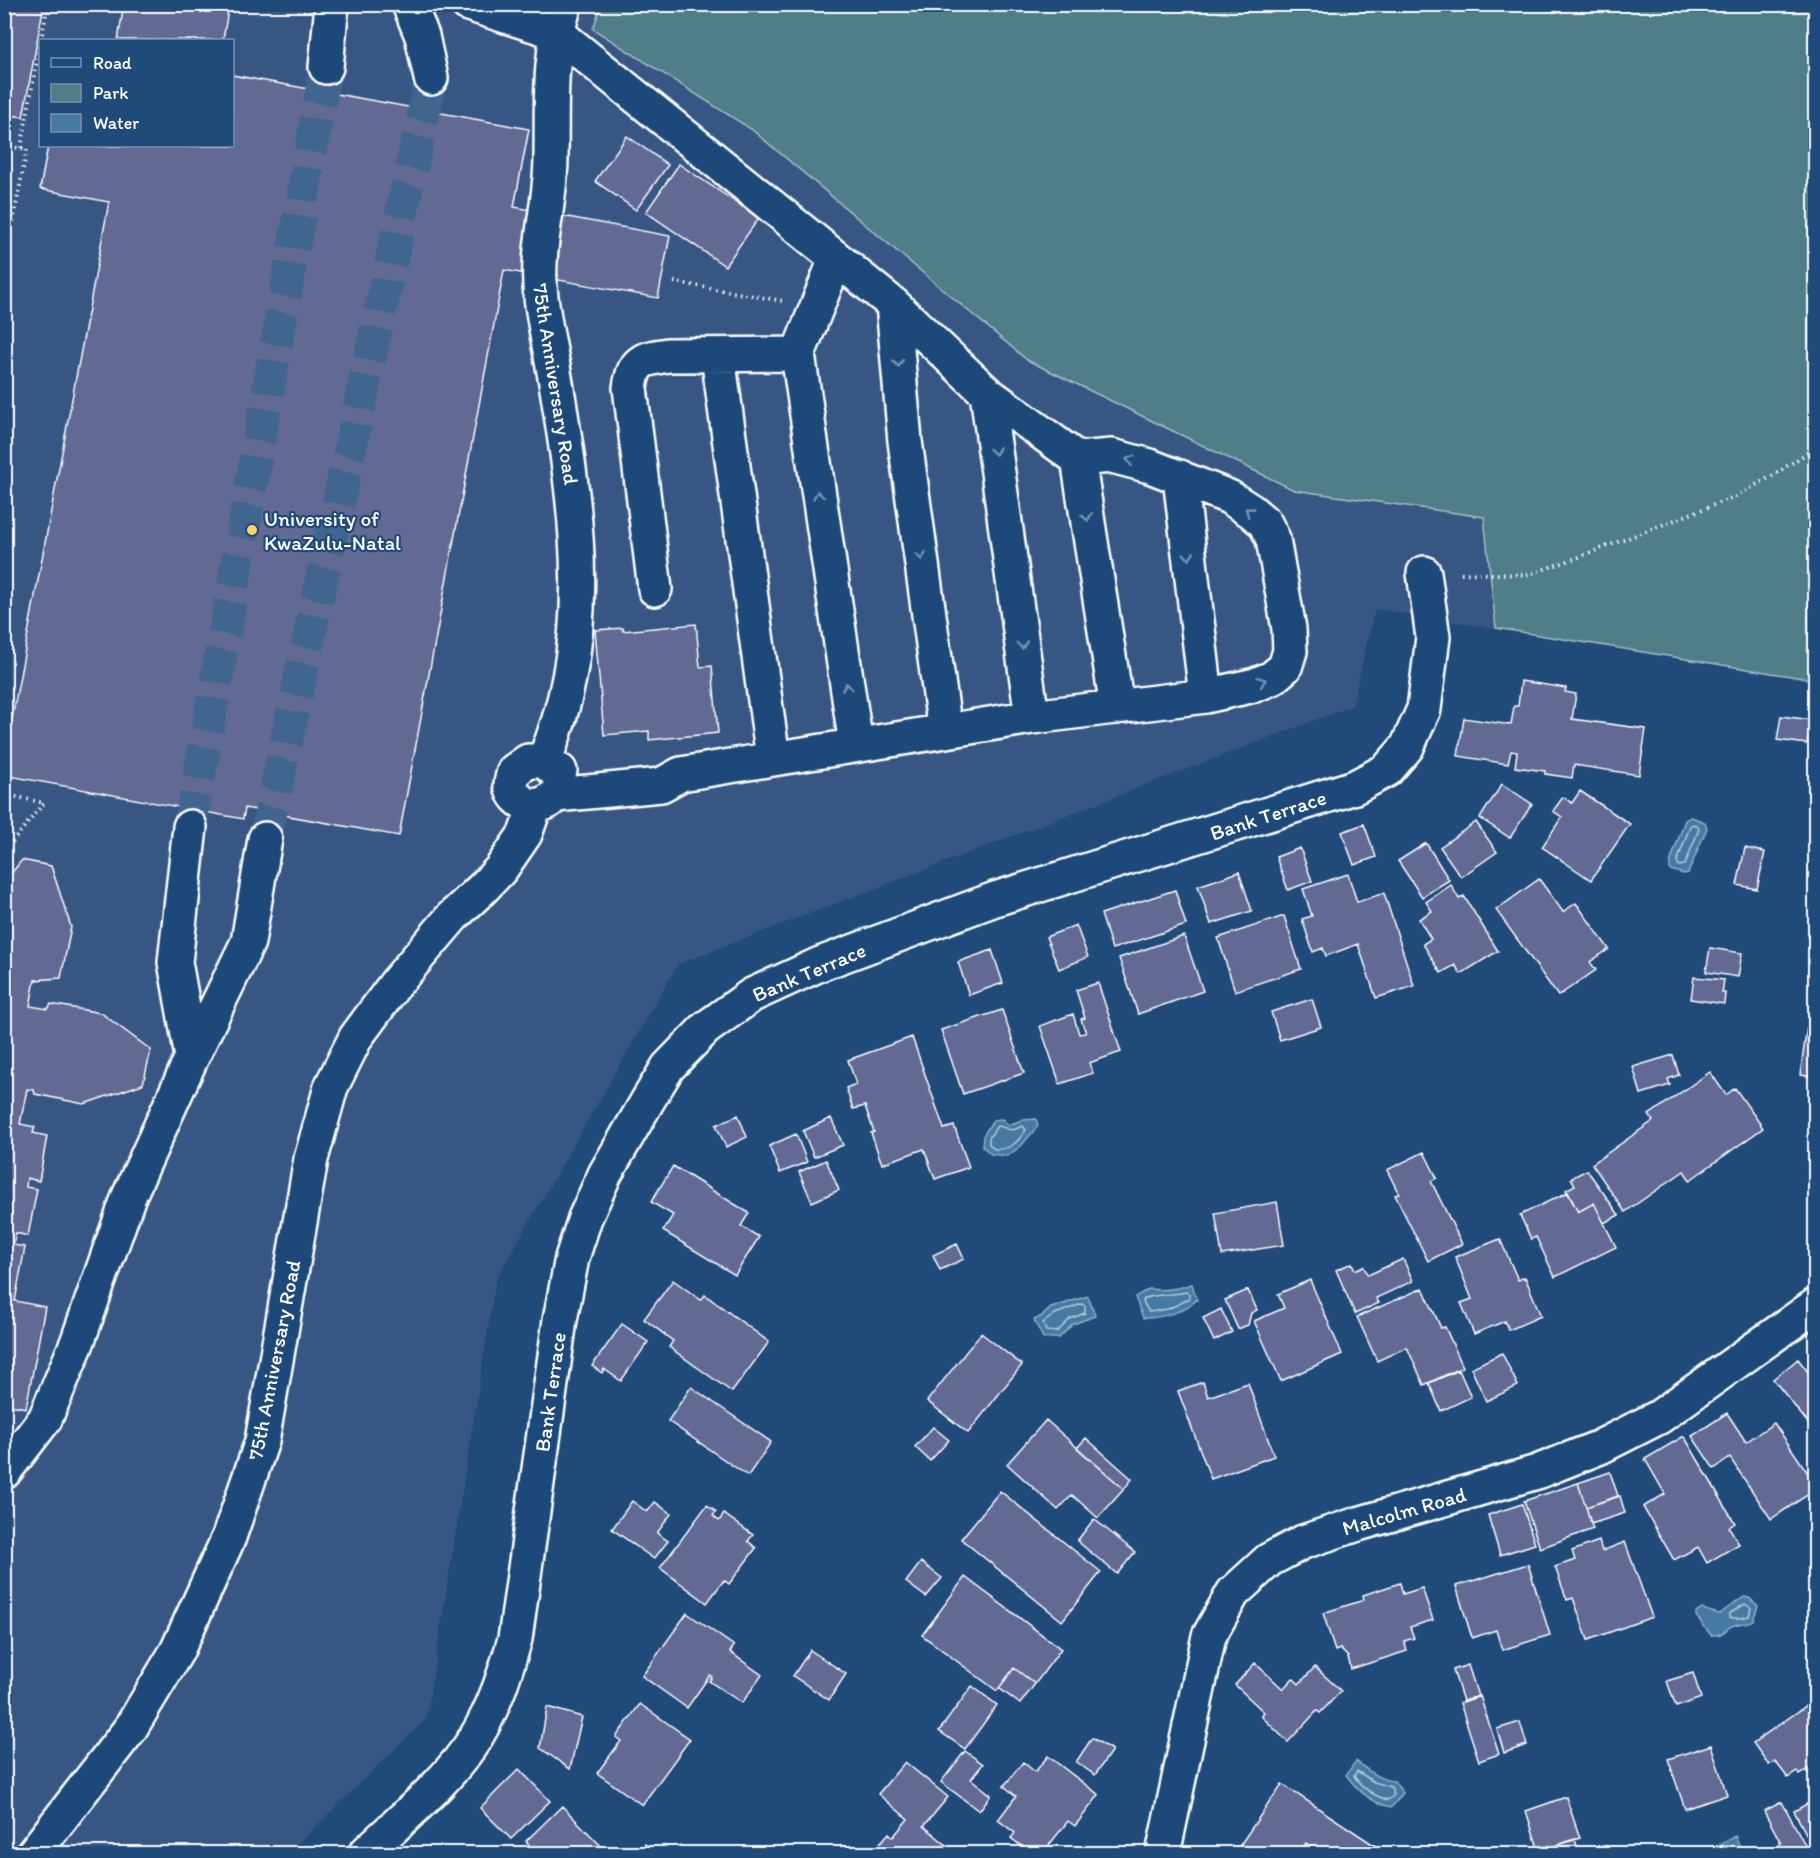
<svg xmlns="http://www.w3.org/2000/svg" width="1820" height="1858" font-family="Itim,sans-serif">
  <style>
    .built { fill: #375784; fill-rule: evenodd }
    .green { fill: #507e88; stroke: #a8bec4; stroke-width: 1.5 }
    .water { fill: #467aa3; stroke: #90afc8; stroke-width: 1.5 }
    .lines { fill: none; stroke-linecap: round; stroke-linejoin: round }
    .shore { stroke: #b5cada; stroke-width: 1.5 }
    .building { fill: #626b93; stroke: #fff; stroke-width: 1.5 }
    .minor-tunnel { stroke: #41658e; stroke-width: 33; stroke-dasharray: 33 16; stroke-linecap: butt }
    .minor-casing { stroke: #fff; stroke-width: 38 }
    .path { stroke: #fff; stroke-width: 4; stroke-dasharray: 1.5 4.5; stroke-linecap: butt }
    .minor { stroke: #1f4a7a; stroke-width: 33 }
    .oneway { stroke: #7992af }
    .poi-dot { fill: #ffd166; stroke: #1f4a7a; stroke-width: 2 }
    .labels { text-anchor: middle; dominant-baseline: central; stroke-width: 4.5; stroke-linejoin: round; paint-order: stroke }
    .street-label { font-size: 21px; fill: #fff; stroke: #1f4a7a }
    .poi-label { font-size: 21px; fill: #fff; stroke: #1f4a7a; text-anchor: start }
  </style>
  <rect width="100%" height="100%" fill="#1f4a7a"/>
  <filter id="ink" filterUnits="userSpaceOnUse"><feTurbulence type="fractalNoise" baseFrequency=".0167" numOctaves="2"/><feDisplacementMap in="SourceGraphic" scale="12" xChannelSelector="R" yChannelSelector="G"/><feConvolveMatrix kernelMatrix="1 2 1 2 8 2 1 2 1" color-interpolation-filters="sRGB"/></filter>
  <g filter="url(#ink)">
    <!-- built -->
    <path class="built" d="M5 5H1815V681L1375 609 1352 706 678 964 496 1279 426 1719 288 1853 5 1854ZM40 40H232V146H40Z"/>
    <!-- green -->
    <path class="green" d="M601 5H1815V680L1496 628 1484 517 1294 490 1027 360 751 129 593 29Z"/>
    <!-- water -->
    <path class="water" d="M1691 817 1705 822 1707 828 1688 873 1684 874 1670 870V863L1685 820Z
      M1003 1119 1008 1125 1022 1120 1036 1119 1038 1126 1020 1147 1007 1156 991 1154 982 1146 983 1136 993 1120Z
      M1192 1284 1197 1300C1181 1313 1163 1318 1143 1318L1135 1297 1149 1289C1164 1291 1178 1289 1192 1284Z
      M1088 1296 1095 1316 1073 1324 1059 1338H1043L1034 1320 1042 1316 1051 1308Z
      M1744 1597 1749 1598 1758 1606 1753 1620C1747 1624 1740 1623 1734 1625 1723 1629 1726 1636 1711 1635L1696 1616V1613L1702 1609 1719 1614Z
      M1356 1761C1368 1770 1378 1780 1394 1781L1403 1793 1392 1807C1372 1804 1358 1791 1346 1775Z
      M1735 1836 1743 1853H1718L1715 1847Z"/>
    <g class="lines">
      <!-- shore -->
      <path class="shore" d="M1693 824 1698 826 1699 829 1685 865 1679 866 1677 862 1690 826Z
        M997 1126C1010 1127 1005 1134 1023 1126L1026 1130C1017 1143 1011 1150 994 1149L989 1144V1138Z
        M1186 1292 1189 1294V1299L1168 1309 1149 1312 1143 1302 1144 1299C1152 1294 1175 1295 1186 1292Z
        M1082 1304 1085 1306V1313L1070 1319 1057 1332 1046 1331 1043 1323 1055 1314Z
        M1745 1604 1751 1608 1749 1616 1741 1618H1729V1614Z
        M1357 1771 1374 1782 1391 1787 1394 1795 1388 1800C1374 1796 1362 1788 1354 1776Z"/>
    </g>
    <!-- building -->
    <path class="building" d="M4 4H44L23 117 4 114Z
      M124 4H229L223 40H118Z
      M232 75 529 129 514 207 670 236 658 298 504 270 399 836 245 808 243 819 4 775V761L109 202 40 189 48 146H232Z
      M627 136 668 165 636 210 595 181Z
      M679 164 759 218 725 266 646 212Z
      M696 624 700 667 712 666 718 733 649 740V731L604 735 595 630 623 628V631Z
      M1521 681 1566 688 1565 692 1576 694 1572 719 1646 729 1639 775 1574 765 1572 778 1545 774V771L1515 767 1517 752 1511 751 1508 764 1458 756 1464 718 1511 725 1514 706H1518Z
      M1781 716 1811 720 1807 744 1777 740Z
      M1502 784 1532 804 1510 838 1480 818Z
      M1580 791 1630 824 1591 880 1542 847 1562 817 1553 811 1563 797 1572 803Z
      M1476 822 1497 852 1461 877 1440 847Z
      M1364 824 1376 857 1354 865 1342 832Z
      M1426 843 1449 880 1422 897 1398 861Z
      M1300 848 1312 881 1288 890 1276 857Z
      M1745 848 1765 852 1757 889 1737 885Z
      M22 860 51 866 71 927 61 978 35 980 30 1006 48 1009 51 1004 101 1013 151 1050 143 1084 84 1104 35 1094 34 1090 27 1089 20 1124 35 1127 33 1133 47 1136 39 1181 27 1178 26 1187 37 1189 28 1236 16 1233 13 1245 25 1247 15 1301 45 1307 26 1408 4 1404V882Z
      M1239 872 1252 911 1211 924 1198 886Z
      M1348 874 1357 902 1384 893 1414 986 1376 998 1358 944 1326 956 1323 948 1313 952 1302 919 1312 916 1303 889Z
      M1539 879 1563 912 1576 903 1609 949 1590 962 1596 970 1558 996 1496 910Z
      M1451 885 1459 899 1464 896 1498 951 1461 974 1455 965 1441 973 1423 944 1431 939 1419 919 1432 911 1426 902Z
      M1175 890 1186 925 1112 949 1101 914Z
      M1284 916 1301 969 1235 991 1218 938Z
      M1076 925 1088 957 1059 969 1046 937Z
      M1184 936 1203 991 1138 1014 1119 958Z
      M1710 948 1742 953 1738 977 1706 972Z
      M992 950 1003 983 969 995 958 962Z
      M1694 977 1724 980 1722 993H1725L1724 1004 1691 999Z
      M1098 983 1121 1052 1089 1063 1093 1073 1060 1084 1040 1026 1073 1014 1079 1034 1086 1033 1081 1019 1085 1018 1076 990Z
      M1312 999 1321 1027 1280 1040 1271 1012Z
      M1002 1010 1024 1073 963 1094 941 1030Z
      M1807 1027 1816 1029V1077L1800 1075Z
      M912 1037 944 1129 954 1126 969 1167 935 1179 924 1149 882 1164 871 1133 874 1132 865 1106 853 1109 846 1088 856 1084 848 1060Z
      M1673 1055 1679 1075 1668 1079 1670 1085 1641 1094 1633 1067Z
      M1710 1072 1726 1095 1735 1088 1763 1128 1690 1180 1684 1171 1625 1212 1592 1164 1653 1121 1649 1115Z
      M738 1115 747 1137 726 1147 716 1125Z
      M831 1118 843 1145 814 1157 803 1131Z
      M796 1134 807 1162 780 1173 769 1146Z
      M1424 1152 1437 1178 1431 1181 1462 1244 1428 1261 1395 1195 1399 1194 1387 1170Z
      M826 1160 839 1190 812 1202 799 1172Z
      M673 1166 749 1213 741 1226 759 1237 735 1275 663 1231 673 1215 651 1202Z
      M1587 1170 1619 1215 1604 1223 1594 1203 1578 1212 1566 1190 1575 1185 1571 1178Z
      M1568 1192 1578 1212 1594 1203 1616 1247 1555 1277 1536 1237 1531 1239 1520 1215Z
      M1277 1202 1284 1245 1222 1255 1215 1213Z
      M1500 1239 1518 1280 1525 1277 1541 1316 1509 1330 1505 1321 1474 1334 1461 1303 1472 1299 1455 1257Z
      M957 1244 964 1259 940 1270 933 1255Z
      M1403 1259 1413 1281 1376 1298 1379 1303 1355 1314 1336 1270 1352 1263 1355 1270 1363 1266 1368 1275Z
      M673 1280 701 1300 705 1295 769 1342 732 1392 669 1347 673 1341 644 1319Z
      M1310 1280 1342 1354 1281 1381 1254 1321 1284 1308 1278 1294Z
      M1423 1288 1441 1328 1445 1327 1463 1367 1424 1385 1407 1347 1377 1361 1357 1317Z
      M1248 1290 1257 1310 1251 1313 1248 1325 1238 1329 1225 1300Z
      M1221 1309 1232 1332 1214 1341 1203 1318Z
      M622 1324 648 1342 621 1381 604 1369 602 1373 592 1366Z
      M981 1333 1022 1365 968 1433 927 1401Z
      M1502 1353 1518 1386 1486 1401 1471 1368Z
      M1798 1359 1816 1382V1433L1773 1379Z
      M1459 1370 1471 1397 1441 1411 1429 1383Z
      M1203 1382 1208 1397 1248 1383 1274 1456 1211 1479 1178 1391Z
      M691 1387 771 1442 748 1476 668 1421Z
      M1727 1413 1746 1442 1774 1423 1816 1485V1489L1771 1519 1730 1458 1714 1469 1692 1436Z
      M1046 1420 1124 1489 1098 1518 1072 1495 1058 1510 1007 1464Z
      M933 1427 949 1440 930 1461 915 1447Z
      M1684 1436 1735 1523 1729 1527 1739 1544 1707 1563 1698 1547 1674 1560 1643 1507 1665 1494 1645 1459Z
      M1086 1438 1132 1479 1124 1489 1077 1448Z
      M1610 1472 1618 1496 1586 1507 1578 1483Z
      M1578 1483 1593 1529 1540 1548 1524 1501Z
      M1000 1491 1101 1572 1062 1621 961 1539Z
      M1620 1496 1625 1513 1591 1524 1586 1507Z
      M632 1501 647 1512 655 1502 671 1514 657 1533 668 1541 654 1559 612 1529Z
      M1522 1504 1535 1544 1500 1555 1488 1515Z
      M707 1505 716 1512 713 1516 719 1521 724 1514 753 1535 748 1541 756 1548 729 1584 724 1580 707 1603 660 1568Z
      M1094 1519 1135 1552 1117 1574 1077 1541Z
      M1599 1541 1602 1551 1625 1542 1652 1617 1588 1640 1573 1598 1567 1600 1555 1567 1575 1560 1572 1551Z
      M921 1562 942 1578 926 1597 906 1582Z
      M1528 1564 1550 1635 1502 1650 1496 1630 1472 1638 1456 1586Z
      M965 1577 1061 1649 1035 1684 1014 1668 997 1691 922 1635Z
      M1400 1583 1403 1594 1422 1588 1433 1620 1410 1627 1414 1638 1404 1641 1407 1651 1351 1669 1348 1657 1340 1649 1335 1651 1323 1613 1364 1600 1363 1595Z
      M687 1613 734 1646 730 1652 762 1675 742 1703 709 1681 712 1677 710 1675 687 1708 642 1676Z
      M810 1650 846 1674 829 1700 793 1676Z
      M1255 1663 1283 1689 1293 1678 1299 1684 1315 1667 1341 1691 1320 1713 1317 1711 1288 1742 1261 1716 1264 1712 1235 1685Z
      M1468 1665 1478 1696 1463 1701 1453 1670Z
      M1014 1668 1035 1684 1020 1704 999 1688Z
      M1693 1673 1701 1698 1676 1707 1667 1681Z
      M972 1686 997 1705 965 1749 939 1731Z
      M1480 1696 1499 1754 1479 1761 1460 1703Z
      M1813 1701 1816 1705V1764L1800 1775 1797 1772 1788 1778 1775 1761 1769 1765 1753 1743Z
      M640 1704 690 1739 642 1805 597 1773 621 1741 616 1737Z
      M547 1707 582 1717 570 1769 540 1748Z
      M1520 1722 1527 1745 1504 1753 1497 1729Z
      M1092 1738 1112 1750 1095 1775 1076 1762Z
      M1711 1745 1727 1795 1685 1809 1668 1759Z
      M965 1751 983 1764 971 1779 991 1795 979 1811 941 1782Z
      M1048 1756 1099 1795 1075 1826 1068 1821 1042 1854 1033 1847 1029 1852 1011 1838 1015 1833 998 1820 1016 1796 1004 1786 1023 1762 1035 1772Z
      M905 1762 948 1797 924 1826 957 1854H876L873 1851 889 1833 893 1837 908 1819 878 1794Z
      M519 1769 550 1801 511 1839 480 1808Z
      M1282 1784 1380 1849 1376 1854H1321L1306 1843 1299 1854H1253L1240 1845Z
      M1566 1797 1580 1838 1539 1851 1526 1811Z
      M1814 1800 1816 1803V1852L1794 1811Z
      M1782 1802 1810 1854H1784L1779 1844 1781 1843 1764 1811Z
      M562 1806 606 1851 609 1848 615 1854H537L526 1841Z
      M1575 1839 1579 1854H1544L1543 1850Z
      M645 1844 654 1854H635Z
      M1240 1845 1253 1854H1234Z"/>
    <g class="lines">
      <!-- minor-tunnel -->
      <path class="minor-tunnel" d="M190 827 326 67
        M265 839 431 78"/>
      <defs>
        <path id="minor" d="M409 4 422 36 431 78
          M468 4 556 32 893 304 987 393 1078 459 1112 456 1150 466 1229 497 1251 511 1265 523 1273 539 1289 629 1290 651 1285 667 1272 678 1255 685 1206 696 1032 717 773 759 681 774 661 785 556 795
          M326 67 332 4
          M836 259 798 354 856 745
          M893 304 905 441 945 731
          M718 356 773 759
          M987 393 1032 717
          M1078 459 1117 707
          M1180 477 1206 696
          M655 589 630 388C634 360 642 359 668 355L798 354
          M544 761C595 641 578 520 558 395 553 362 545 330 541 297 535 250 551 204 551 157 552 102 548 58 565 4
          M552 798C539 812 514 805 511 785 511 781 513 775 514 771L528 761H544L556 771H560
          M192 1057 248 942 265 839
          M4 1472 45 1419 77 1343 129 1196 192 1057 175 962 190 827
          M33 1854 130 1729 177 1651 229 1537 262 1441 311 1159 331 1087 356 1037 396 983 453 916 483 888 501 869 525 834 535 806
          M365 1854C403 1817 448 1782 476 1737 495 1706 505 1673 515 1639L560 1320 572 1258 585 1218 605 1174 648 1100 668 1067 706 1028 752 995 820 964 995 899 1355 787 1387 770 1407 747 1424 709 1433 637 1424 573
          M1163 1854 1209 1636 1233 1593 1269 1560 1303 1542 1358 1524 1537 1472 1600 1447 1659 1417 1816 1305"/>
      </defs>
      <!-- minor casing -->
      <use href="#minor" class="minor-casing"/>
      <!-- path -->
      <path class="path" d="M41 40 48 4
        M4 146 27 149 4 268
        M21 148 40 45
        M674 282 783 301
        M1461 573 1526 575 1574 559 1734 497 1772 476 1816 447
        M4 794 44 803 4 852"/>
      <!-- minor -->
      <use href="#minor" class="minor"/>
    </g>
    <!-- one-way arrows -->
    <defs><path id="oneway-chevron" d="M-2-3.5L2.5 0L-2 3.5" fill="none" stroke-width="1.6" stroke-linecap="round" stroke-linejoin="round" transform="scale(1.5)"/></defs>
    <g class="oneway">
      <use href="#oneway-chevron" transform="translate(898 363) rotate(85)"/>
      <use href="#oneway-chevron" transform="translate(995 451) rotate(82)"/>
      <use href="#oneway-chevron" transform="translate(1130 460) rotate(-166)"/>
      <use href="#oneway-chevron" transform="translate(818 495) rotate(-98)"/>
      <use href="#oneway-chevron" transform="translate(1249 511) rotate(-144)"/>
      <use href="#oneway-chevron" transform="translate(1087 517) rotate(81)"/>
      <use href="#oneway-chevron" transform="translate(921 556) rotate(82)"/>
      <use href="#oneway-chevron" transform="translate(1189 556) rotate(83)"/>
      <use href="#oneway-chevron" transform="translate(1022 645) rotate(82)"/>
      <use href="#oneway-chevron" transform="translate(1262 681) rotate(-21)"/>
      <use href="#oneway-chevron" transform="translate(847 687) rotate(-98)"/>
    </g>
  </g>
  <!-- markers -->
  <circle class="poi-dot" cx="252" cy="530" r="6"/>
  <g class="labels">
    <!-- street labels -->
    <g class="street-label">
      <text transform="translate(556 384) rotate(81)">75th Anniversary Road</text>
      <text transform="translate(1268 815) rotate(-18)">Bank Terrace</text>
      <text transform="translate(809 972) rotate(-23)">Bank Terrace</text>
      <text transform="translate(274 1360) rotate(-79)">75th Anniversary Road</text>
      <text transform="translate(550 1392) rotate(-82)">Bank Terrace</text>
      <text transform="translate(1404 1511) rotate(-16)">Malcolm Road</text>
    </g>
    <!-- poi labels -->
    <g class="poi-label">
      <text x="264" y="518">University of<tspan x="264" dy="24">KwaZulu-Natal</tspan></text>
    </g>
  </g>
  <!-- margin -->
  <rect width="1820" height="1858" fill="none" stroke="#1f4a7a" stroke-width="24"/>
  <rect x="12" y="12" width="1796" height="1834" fill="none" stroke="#fff" stroke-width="2" filter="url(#ink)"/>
  <!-- legend -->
  <rect x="39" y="39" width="195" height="108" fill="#1f4a7a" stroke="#7992af" stroke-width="1.5"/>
  <rect x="51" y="58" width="30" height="9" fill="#1f4a7a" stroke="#7992af" stroke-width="1.5"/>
  <text x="93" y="69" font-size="18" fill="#ffffff">Road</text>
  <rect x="51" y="84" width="30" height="18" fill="#507e88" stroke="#7992af" stroke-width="1.5"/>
  <text x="93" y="99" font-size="18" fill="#ffffff">Park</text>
  <rect x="51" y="114" width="30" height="18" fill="#467aa3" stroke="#7992af" stroke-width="1.5"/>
  <text x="93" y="129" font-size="18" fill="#ffffff">Water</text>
</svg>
